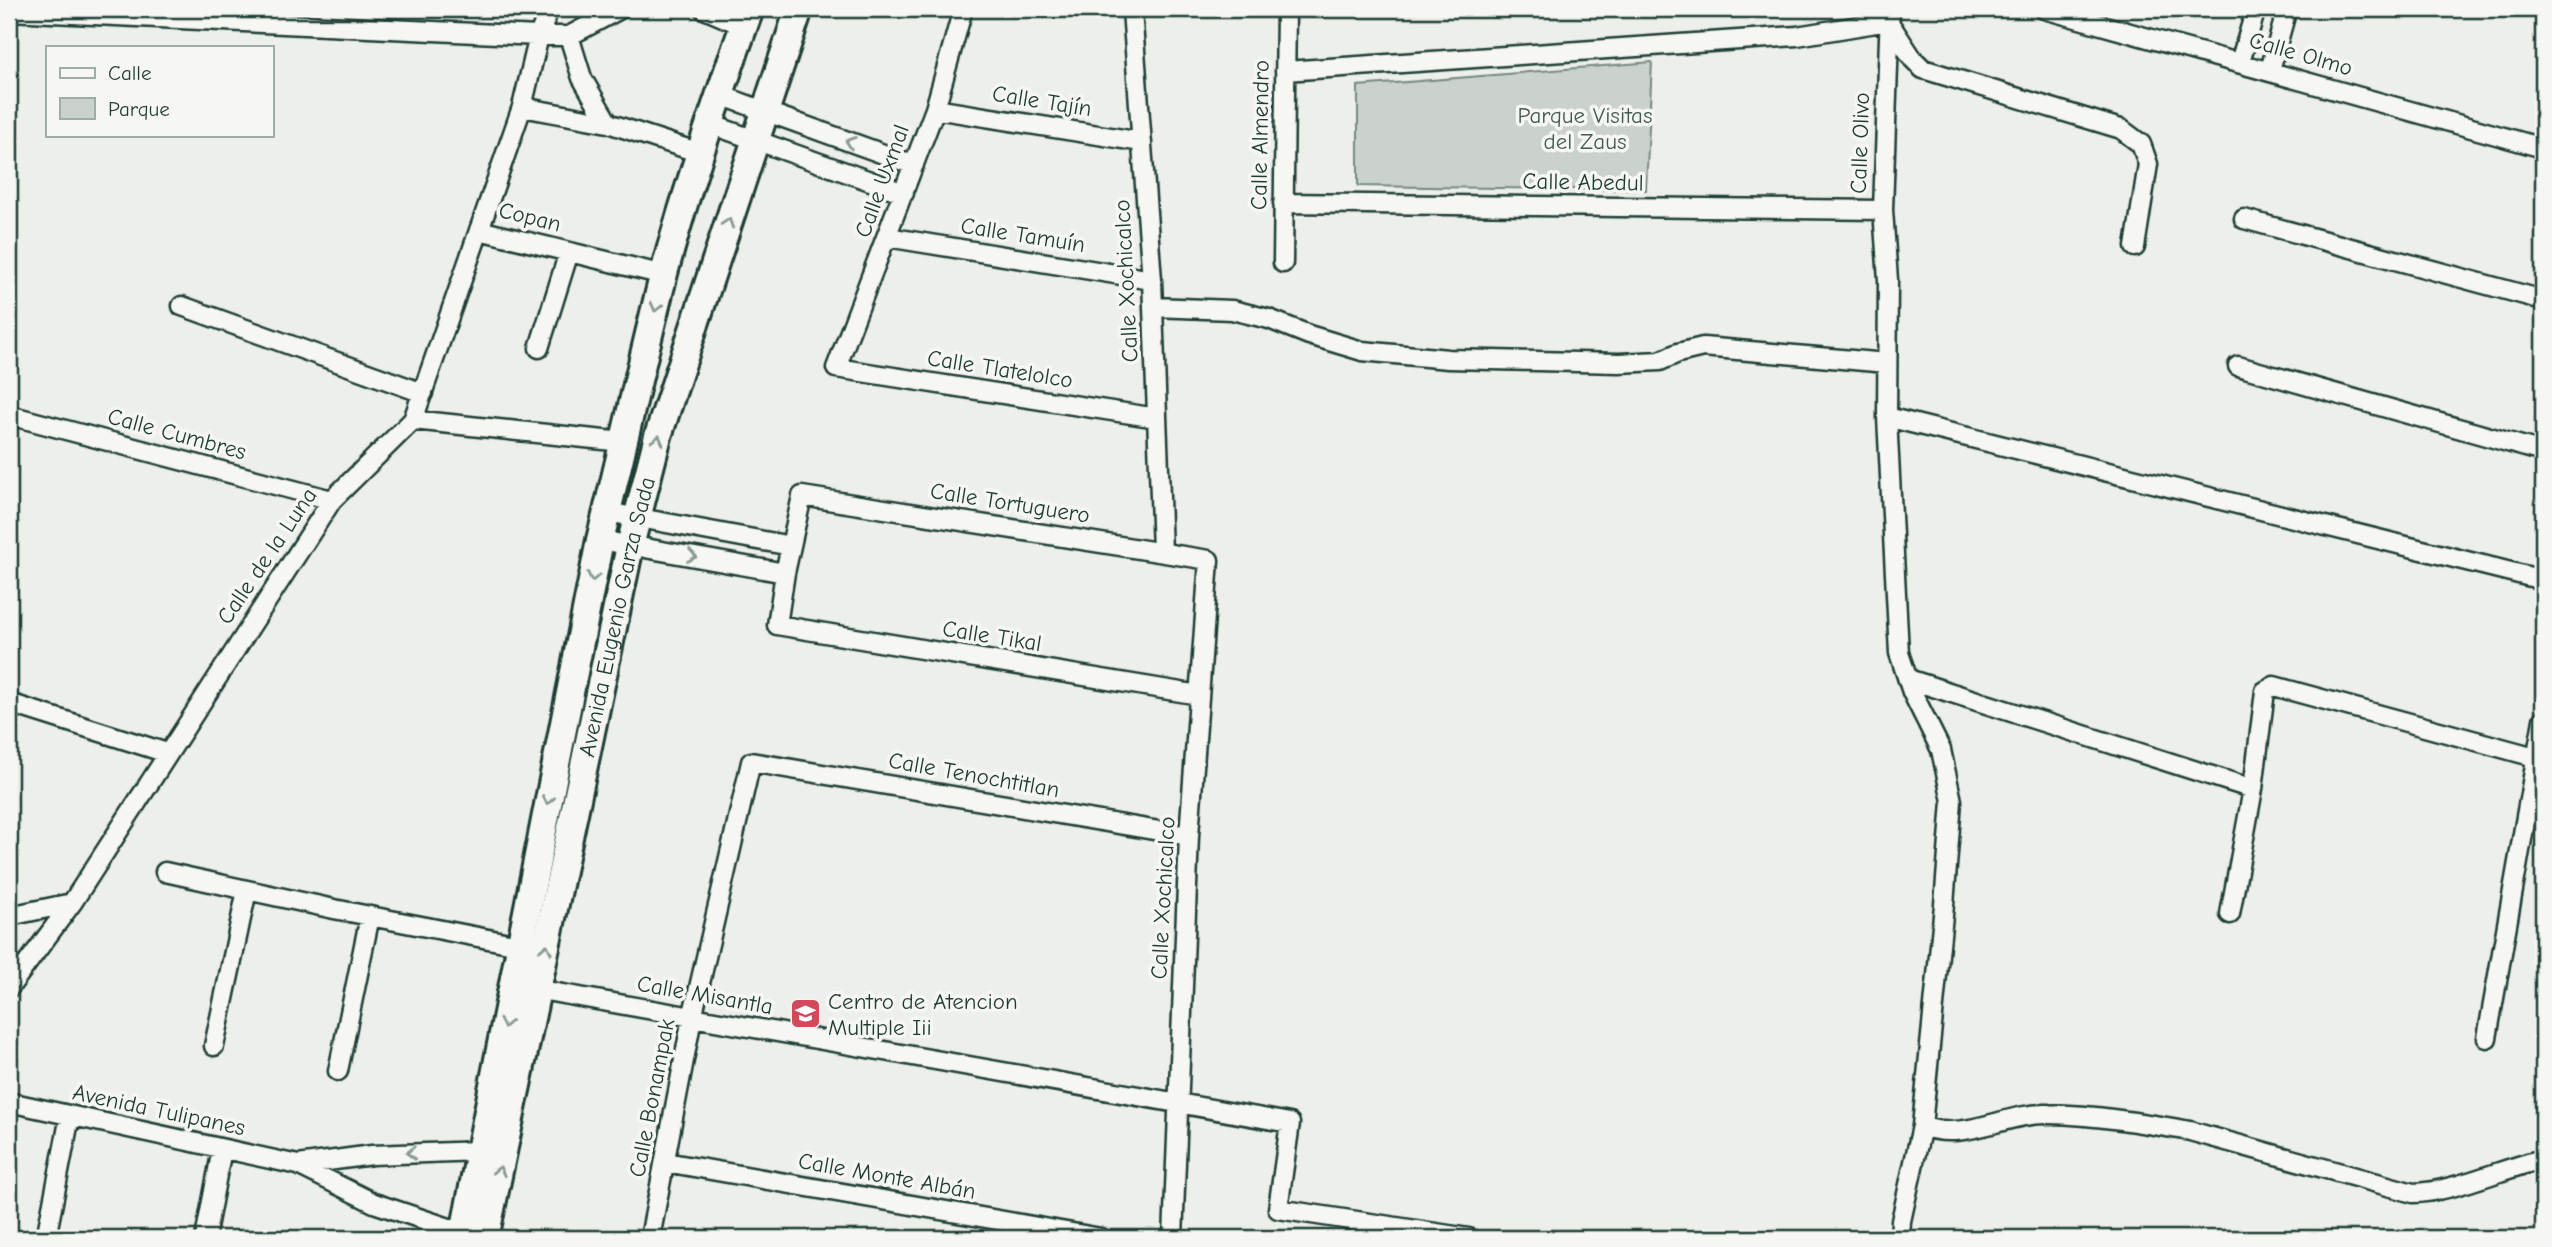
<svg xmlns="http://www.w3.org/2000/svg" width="2552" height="1247" font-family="'Comic Neue',sans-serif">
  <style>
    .green { fill: #cbd2cc; stroke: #758880; stroke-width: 2 }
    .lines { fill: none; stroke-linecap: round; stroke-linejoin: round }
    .street-casing { stroke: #1f3d34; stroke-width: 23 }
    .secondary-casing { stroke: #1f3d34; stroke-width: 32 }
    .street { stroke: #f6f6f2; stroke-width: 18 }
    .secondary { stroke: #f6f6f2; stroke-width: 26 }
    .oneway { stroke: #8a9a93 }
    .labels { text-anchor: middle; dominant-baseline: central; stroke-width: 7; stroke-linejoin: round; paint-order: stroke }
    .street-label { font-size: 23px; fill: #1f3d34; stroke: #f6f6f2 }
    .park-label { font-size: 23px; fill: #415b52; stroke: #f6f6f2 }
    .poi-label { font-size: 23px; fill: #1f3d34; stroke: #f6f6f2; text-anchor: start }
  </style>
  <rect width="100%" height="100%" fill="#edefea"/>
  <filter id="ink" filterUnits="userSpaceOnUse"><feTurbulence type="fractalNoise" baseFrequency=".0143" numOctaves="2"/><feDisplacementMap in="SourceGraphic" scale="14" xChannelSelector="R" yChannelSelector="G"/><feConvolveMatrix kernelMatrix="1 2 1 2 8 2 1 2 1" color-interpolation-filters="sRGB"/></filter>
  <g filter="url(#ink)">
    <!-- green -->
    <path class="green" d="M1652 62 1646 190 1358 186V86Z"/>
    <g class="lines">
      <defs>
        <path id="street" d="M704 9 744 26
          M963 9 935 109 836 368 1157 418
          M1127 9 1132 10 1152 280 1162 551
          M1890 9 1883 210 1888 280 1887 417 1899 653 1912 692 1941 750 1952 801 1944 905 1922 1126 1901 1221 1900 1238
          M2044 9 2543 148
          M9 11 539 36H569L620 9
          M569 36 582 78 608 123
          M2240 62 2256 9
          M2270 70 2287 9
          M1285 71 1797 36 1888 21 1913 59 1923 69 2121 129 2141 144 2148 164 2135 247
          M720 95 914 165
          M522 107 608 123 700 153
          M935 109 1142 142
          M710 124 904 193
          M1283 203 1883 210
          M2244 219 2543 300
          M479 230 664 275
          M887 237 1152 280
          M1283 263 1286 9
          M182 306 423 393
          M1153 307 1232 310 1269 319 1309 335 1362 351 1448 359 1619 363 1660 361 1678 353 1703 347 1887 363
          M539 348 569 252
          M2238 366 2543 452
          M9 415 332 500
          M1887 417 2543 580
          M413 420 623 442
          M607 512 791 546
          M600 540 785 573
          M1908 679 2253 789
          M9 703 167 753
          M165 872 334 909 519 945
          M2230 914 2253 789 2265 691 2274 686 2535 757
          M9 916 72 903
          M9 988 72 903 332 500 413 420 522 107 539 36 549 9
          M529 988 1290 1123 1278 1209 1469 1238
          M2487 1038 2543 720
          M214 1046 247 890
          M338 1071 370 916
          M9 1102 298 1165 374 1203 464 1233
          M1922 1126C1964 1143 2007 1112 2049 1114 2096 1115 2144 1123 2190 1131L2413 1193C2450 1193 2504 1168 2543 1159
          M665 1162 1101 1238
          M298 1165 372 1155 480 1151
          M46 1238 70 1116
          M205 1238 222 1149
          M650 1238 692 1018 751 762 1189 836
          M1173 1238 1189 836 1209 560 802 496 785 573 777 625 1199 695"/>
        <g id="secondary">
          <path d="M463 1238 600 540C622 452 641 364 663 277 687 186 718 97 750 9"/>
          <path id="s1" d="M485 1238 630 546 658 436 799 9"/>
        </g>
      </defs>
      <!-- street casing -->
      <use href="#street" class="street-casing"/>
      <!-- secondary casing -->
      <use href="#secondary" class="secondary-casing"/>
      <!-- street -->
      <use href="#street" class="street"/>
      <!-- secondary -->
      <use href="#secondary" class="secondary"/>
    </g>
    <!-- one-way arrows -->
    <defs><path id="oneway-chevron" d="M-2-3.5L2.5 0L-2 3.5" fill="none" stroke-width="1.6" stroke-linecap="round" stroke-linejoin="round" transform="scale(1.75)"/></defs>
    <g class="oneway">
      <use href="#oneway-chevron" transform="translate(850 142) rotate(-161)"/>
      <use href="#oneway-chevron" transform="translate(728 223) rotate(-72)"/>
      <use href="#oneway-chevron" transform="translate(656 307) rotate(104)"/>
      <use href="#oneway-chevron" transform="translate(658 440) rotate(-74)"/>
      <use href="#oneway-chevron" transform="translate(692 556) rotate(10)"/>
      <use href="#oneway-chevron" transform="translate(593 577) rotate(101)"/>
      <use href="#oneway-chevron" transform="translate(548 800) rotate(101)"/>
      <use href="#oneway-chevron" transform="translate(546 949) rotate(-78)"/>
      <use href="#oneway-chevron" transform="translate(505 1023) rotate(101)"/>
      <use href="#oneway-chevron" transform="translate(411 1153) rotate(178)"/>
      <use href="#oneway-chevron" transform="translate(499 1171) rotate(-78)"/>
    </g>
  </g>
  <!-- icons -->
  <defs>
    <symbol id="school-square" viewBox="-11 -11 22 22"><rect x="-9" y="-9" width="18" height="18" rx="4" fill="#d1495b" stroke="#f6f6f2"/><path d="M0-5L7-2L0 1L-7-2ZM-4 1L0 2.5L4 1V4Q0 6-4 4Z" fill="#fff"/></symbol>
  </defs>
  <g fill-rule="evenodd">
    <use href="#school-square" x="788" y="996" width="35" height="35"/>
  </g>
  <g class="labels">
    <!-- street labels -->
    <g class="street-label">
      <text transform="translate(2301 54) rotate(16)">Calle Olmo</text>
      <text transform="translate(1042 101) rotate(9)">Calle Tajín</text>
      <text transform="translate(1260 135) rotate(-89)">Calle Almendro</text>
      <text transform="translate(1860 143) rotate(-88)">Calle Olivo</text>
      <text transform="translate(882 181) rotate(-70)">Calle Uxmal</text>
      <text transform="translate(1583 182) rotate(1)">Calle Abedul</text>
      <text transform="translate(530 217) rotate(14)">Copan</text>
      <text transform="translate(1023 235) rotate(9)">Calle Tamuín</text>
      <text transform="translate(1126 281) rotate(-93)">Calle Xochicalco</text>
      <text transform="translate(1000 369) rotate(9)">Calle Tlatelolco</text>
      <text transform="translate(177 434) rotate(15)">Calle Cumbres</text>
      <text transform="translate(1010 503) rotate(9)">Calle Tortuguero</text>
      <text transform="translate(267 556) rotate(-56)">Calle de la Luna</text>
      <text stroke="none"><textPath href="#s1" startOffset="635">Avenida Eugenio Garza Sada</textPath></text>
      <text transform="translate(992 636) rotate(9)">Calle Tikal</text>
      <text transform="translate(974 775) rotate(10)">Calle Tenochtitlan</text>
      <text transform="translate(1163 898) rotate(-87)">Calle Xochicalco</text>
      <text transform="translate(705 995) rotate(10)">Calle Misantla</text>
      <text transform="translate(652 1098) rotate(-79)">Calle Bonampak</text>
      <text transform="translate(159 1110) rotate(12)">Avenida Tulipanes</text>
      <text transform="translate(887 1176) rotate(10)">Calle Monte Albán</text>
    </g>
    <!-- park labels -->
    <g class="park-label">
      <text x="1585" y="115">Parque Visitas<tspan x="1585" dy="26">del Zaus</tspan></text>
    </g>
    <!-- poi labels -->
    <g class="poi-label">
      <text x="828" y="1001">Centro de Atencion<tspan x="828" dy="26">Multiple Iii</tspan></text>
    </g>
  </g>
  <!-- margin -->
  <rect width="2552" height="1247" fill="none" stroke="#f6f6f2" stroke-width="35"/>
  <rect x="18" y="18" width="2517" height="1212" fill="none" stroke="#1f3d34" stroke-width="2.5" filter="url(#ink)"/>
  <!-- legend -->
  <rect x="46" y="46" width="228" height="91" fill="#f6f6f2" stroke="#a0aca6" stroke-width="2"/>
  <rect x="60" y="68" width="35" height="10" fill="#f6f6f2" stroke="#a0aca6" stroke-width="2"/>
  <text x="108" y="80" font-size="21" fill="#1f3d34">Calle</text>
  <rect x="60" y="98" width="35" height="21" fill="#cbd2cc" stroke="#a0aca6" stroke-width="2"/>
  <text x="108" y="116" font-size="21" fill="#1f3d34">Parque</text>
</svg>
